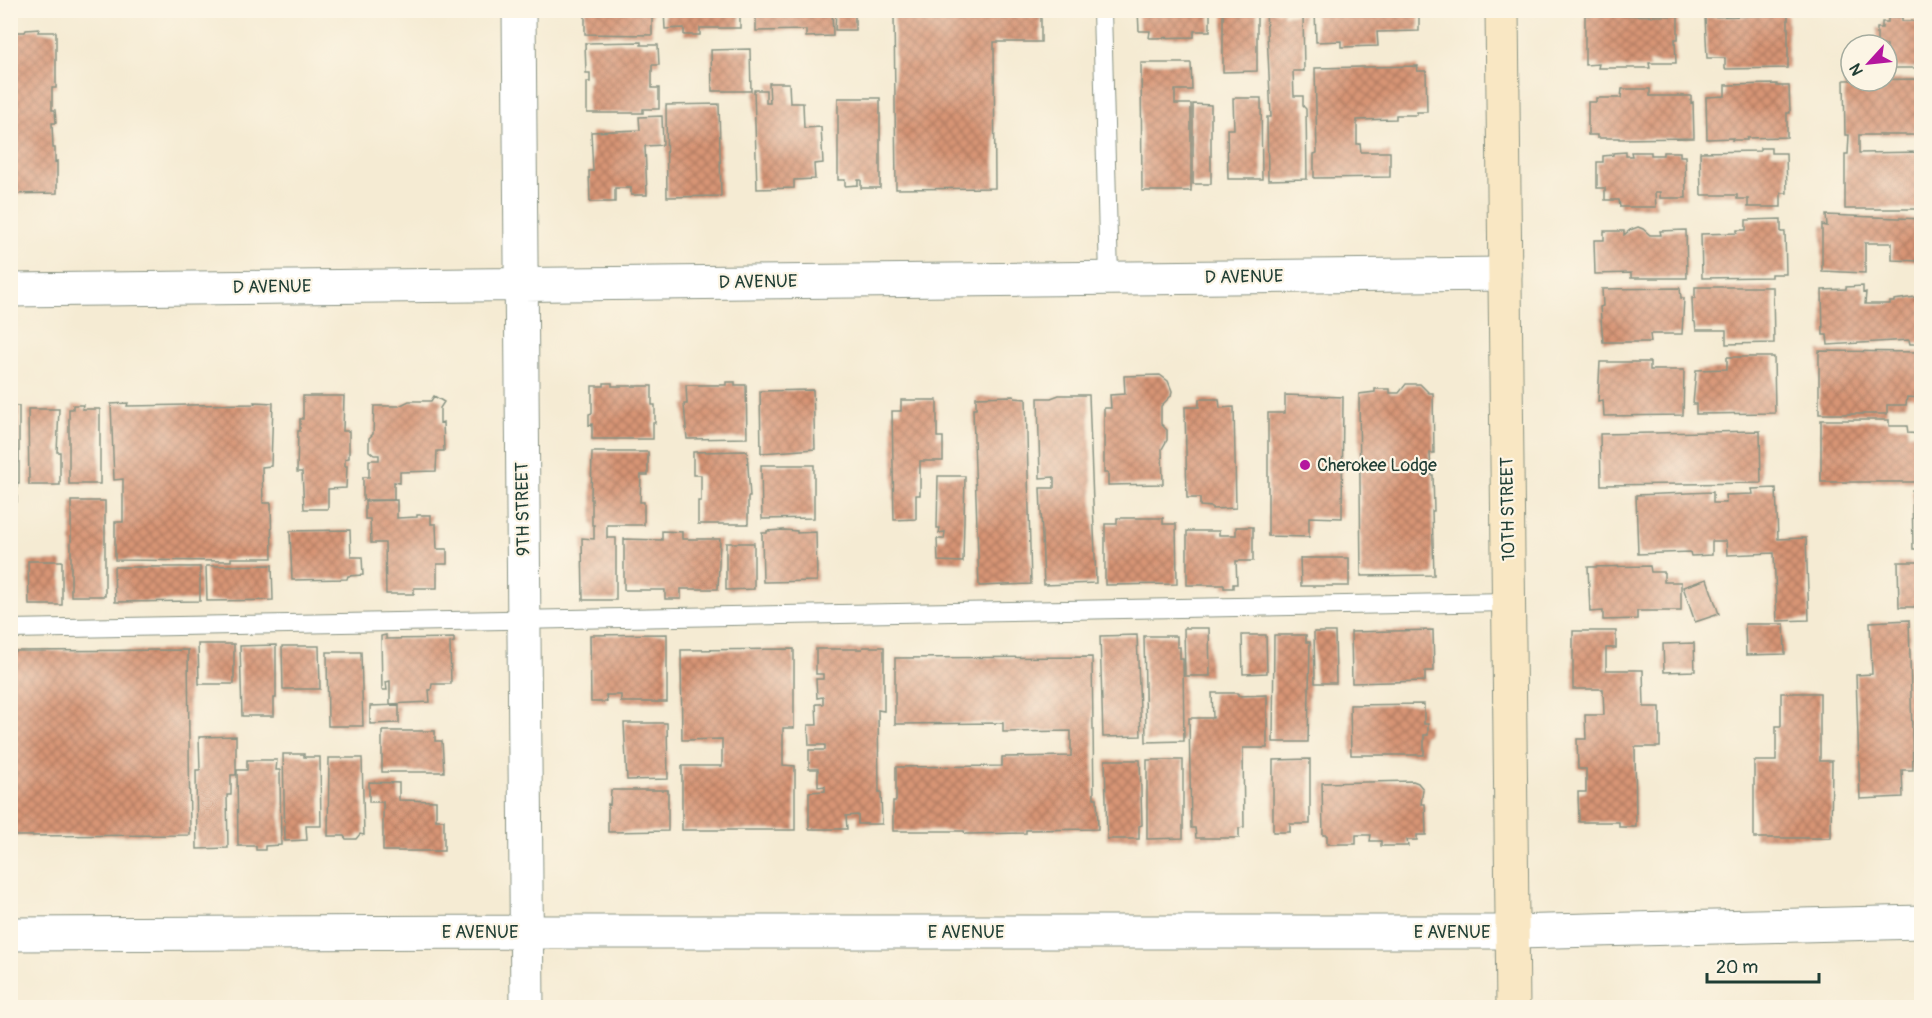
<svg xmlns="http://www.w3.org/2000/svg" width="1932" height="1018" font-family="Pangolin,sans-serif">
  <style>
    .building { fill: url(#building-cross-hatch) }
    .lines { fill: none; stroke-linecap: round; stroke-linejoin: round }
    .lane-casing { stroke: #8a9484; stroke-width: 20 }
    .street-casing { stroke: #8a9484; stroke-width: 35 }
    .secondary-casing { stroke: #8a9484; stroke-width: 35 }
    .lane { stroke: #fff; stroke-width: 18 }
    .street { stroke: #fff; stroke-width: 33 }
    .secondary { stroke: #f9e7c3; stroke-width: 33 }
    .poi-dot { fill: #b5179e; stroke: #fcf5e5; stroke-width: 2 }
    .labels { text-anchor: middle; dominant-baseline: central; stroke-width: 4.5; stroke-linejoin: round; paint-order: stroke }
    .street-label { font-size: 18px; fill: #1f3d34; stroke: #fcf5e5 }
    .poi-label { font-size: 18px; fill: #1f3d34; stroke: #fcf5e5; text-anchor: start }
  </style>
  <defs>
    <pattern id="building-cross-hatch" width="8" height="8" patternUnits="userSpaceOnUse" patternTransform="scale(1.5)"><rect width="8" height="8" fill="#d79475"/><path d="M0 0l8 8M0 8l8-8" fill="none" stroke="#ae7a61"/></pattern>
  </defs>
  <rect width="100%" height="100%" fill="#fcf5e5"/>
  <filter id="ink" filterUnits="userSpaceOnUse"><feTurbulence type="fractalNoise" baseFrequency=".0167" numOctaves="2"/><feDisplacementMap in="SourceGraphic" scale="12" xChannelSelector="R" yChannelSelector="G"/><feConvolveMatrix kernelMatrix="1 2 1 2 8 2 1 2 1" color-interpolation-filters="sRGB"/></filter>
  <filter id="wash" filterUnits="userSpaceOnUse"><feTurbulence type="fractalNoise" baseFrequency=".008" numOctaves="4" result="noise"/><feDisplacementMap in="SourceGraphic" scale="24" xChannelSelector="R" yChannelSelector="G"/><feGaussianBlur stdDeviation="1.35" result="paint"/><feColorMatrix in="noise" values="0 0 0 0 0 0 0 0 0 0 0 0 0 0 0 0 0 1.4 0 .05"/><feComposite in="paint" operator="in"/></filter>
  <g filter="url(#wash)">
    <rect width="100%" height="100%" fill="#f5ebd3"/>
    <g id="blocks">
      <!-- building -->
      <path class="building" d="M585 10H652V35L585 34Z
        M664 10H740V28H700V35H684V28L665 29Z
        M756 10H832L833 36 806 37V30L756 31Z
        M836 10H855V30H835Z
        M1138 10H1210V31H1194V37L1149 38 1150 31H1139Z
        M1223 10H1257V71L1223 72Z
        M1315 10H1419V31L1377 32 1378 46 1341 47V41L1316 42Z
        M1266 11H1283V15L1303 14 1304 71H1293L1294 96H1303V106L1306 109 1307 179 1268 180 1267 117H1271Z
        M993 12V16H1041V42H994L995 188 896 189 894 13Z
        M1585 15 1678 16V39H1675L1676 63H1649L1650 68H1598L1599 64 1585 65Z
        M1788 15V68L1725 69V58H1707L1705 17Z
        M1888 17H1902V21H1922V68H1887V45H1877V28H1882V22H1888Z
        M39 29 38 32H56V88H52V110H55L56 123H52L53 148H55V162L57 161V193L10 194V32H25L26 30Z
        M641 42V45H658L659 65H652V88H659V109H643V113H587V82H590V73H586L585 43Z
        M750 49 751 91H712L711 50Z
        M1141 63H1191L1192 90H1175V104H1191V191H1142Z
        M1418 66 1417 71H1426L1427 112H1417V115H1396V119L1357 120V144H1360L1361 152H1390V177L1314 178V154L1317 153 1315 68Z
        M1922 79V135H1859V153L1922 152V209H1845V154H1848L1849 135H1845L1844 80Z
        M769 83H789L790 103H803L804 128 821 127 823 163 814 164 815 179 794 180V188L757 189 754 90H766V103H770Z
        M1777 84V86H1789L1790 113H1787V137L1747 138V140H1732L1733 138 1707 139 1706 97 1725 96V85Z
        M1622 89H1650V96H1691V103L1693 102 1694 138 1619 139V138H1597V135H1588V102H1596V98H1621Z
        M838 98H880V188H861V180H858V185L845 186V180H838Z
        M1233 98H1261L1262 179H1228L1227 129H1234Z
        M719 104 721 196 667 197 666 105Z
        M1193 104 1211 105V184H1193Z
        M662 116 663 145 645 146 647 195H631V188H615V202H590L589 171H593L591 132 640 130 639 117Z
        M1760 148H1771V153H1786L1787 193H1781V207H1748V199H1737V195H1701L1700 152 1760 151Z
        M1626 152V156H1632L1631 152H1651V155H1663V152H1680V156H1685L1686 198H1660V192H1655L1656 207H1620L1619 200H1605V188H1597V162H1603V156L1613 155V153Z
        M1826 215 1922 219V261L1892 260V243H1865V273L1822 271V225L1827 226Z
        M1781 219V232H1785L1786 274H1771V277L1702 278 1701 234 1737 233V230H1746V220Z
        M1638 227 1643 229 1650 235H1661L1660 231 1686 230 1687 278H1631V273L1595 274 1594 240H1604V231H1624V235L1630 230Z
        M1863 286V293L1866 292 1865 304H1890V302H1894V300L1922 296V344H1910L1909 340 1828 345 1827 335H1823L1822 290 1846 289V287Z
        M1695 287H1773L1774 343 1726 344V330H1696L1695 322 1693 321 1692 298H1695Z
        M1680 288 1681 298H1684L1682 334H1650L1651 342H1603L1600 307 1603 306 1602 289Z
        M1819 351 1922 352 1921 398 1907 397 1906 405H1887V414H1819Z
        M1727 357H1774L1775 413 1696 414V404H1693L1696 370 1727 369Z
        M1600 362H1650V370H1684L1683 415 1604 416 1603 400 1598 401Z
        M1160 375 1168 381 1172 391 1171 396 1161 406V424L1167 430V440L1162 449 1163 484 1108 485V473H1104V408H1111L1110 395 1125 394 1124 376Z
        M726 382H735V385H746L747 438 687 439 684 404H687L686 385H726Z
        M604 383H612V386H652V405H655V423H653V439H592V424L589 425V414L592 413V386H604Z
        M1406 384H1420L1429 393H1433L1434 453H1430L1431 475H1433L1434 511H1432L1434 575 1361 576 1359 394 1375 392V389H1390V393H1399Z
        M813 390 815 449 761 453 760 391Z
        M1059 395H1089L1096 583 1044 585 1040 488H1054V477L1040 478 1038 398H1051Z
        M1285 395 1343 397 1342 518 1309 517V537L1268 536V413H1285Z
        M303 396H344L343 431H349V458L345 459V466H347L346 488 328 489V509H304L302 472H297L298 431H300V419H303Z
        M434 396 444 402 440 408V423L443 422 444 451H437L436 471 400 472V483L394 482V500H363V477H369V460H379V455H374L369 451V438L373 434 374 406H399L409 401H431Z
        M1014 396 1015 398 1026 399 1031 584 979 586 973 409H976V397Z
        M1199 399H1219L1220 408 1234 407 1236 508 1212 509V507L1200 506V498H1187L1185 407H1199Z
        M901 400H937V437H943V461H920V495H916V519L894 520 892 411H901Z
        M254 402 273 403 271 466 262 467 263 503H271L272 558H231V561L115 560V522H123V479L114 480 111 404 128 403 127 406 255 404Z
        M73 405H83L82 409H100V484H69V409H73Z
        M10 406H19V483H17V502H10Z
        M28 409H59L57 452H60V485H29Z
        M1821 420H1889V426H1907L1908 433 1922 434V482H1821Z
        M1760 431 1761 483 1601 485 1600 434Z
        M747 451 750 497H748V524H698V501H701V475H693V452Z
        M592 452H648V475H641L640 502H644V525H607V538H616V600H583L582 538 594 539V525H592V499H591Z
        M761 465H814V518L762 519Z
        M938 476H965L963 562 938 561 937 539H944L945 532 939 533 940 528H937Z
        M1776 488 1778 539 1806 538 1809 620 1777 621 1774 553 1727 555 1726 541H1712V555L1691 556 1690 552 1638 554 1636 495 1713 492V503H1726L1725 495 1753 494 1752 489Z
        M1912 490H1922V549H1913Z
        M397 500V518L417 517V515H431V524H436L437 549H447V564H437V588H414V594H386L385 543H371L370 519H365V501Z
        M71 501H105V596H71Z
        M1117 518H1163V524H1176L1177 584 1105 585V524H1117Z
        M1236 527H1253V561H1236L1237 584H1233V588H1224V585H1187V531H1219V535H1236Z
        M350 530 351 557H362L363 575 348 576 347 579 292 580 290 531Z
        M784 530 797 531V533L816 532 817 581 763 582 762 533H767V531Z
        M662 531 682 532V539H720L718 589H681V599H665V590H624V539L662 540Z
        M726 543H754V589L726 590Z
        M1300 558H1349V586H1301Z
        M28 561H62V605H29Z
        M1898 562H1922V615H1916V607H1899Z
        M272 565 273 600 207 601 206 566Z
        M1650 566 1651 572H1664V582H1681V611H1637V619L1603 620V611L1590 612 1588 567Z
        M114 567H200V601L115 602Z
        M1707 579 1719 614 1695 622 1683 587Z
        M1909 620 1913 770H1902L1903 797 1860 799 1856 675 1872 674 1870 622Z
        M1745 624H1784L1785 654 1746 655Z
        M1184 628H1209L1210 676H1185Z
        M1433 630 1434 671H1425V681L1352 683 1351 632Z
        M1573 631H1616V648H1606V670H1643L1644 707H1660V747H1635L1636 827H1619V822H1579L1578 792H1586V769H1578L1577 739H1586L1585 715H1604L1603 689H1573Z
        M1314 632H1335L1336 683H1315Z
        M667 634V702H621V695H606L607 702H591L590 635Z
        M386 635V639L454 638V642L450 643 451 684H432L431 690H429L430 702 390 704V681L386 682 387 690H382L381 636Z
        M1137 635 1141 736 1103 737 1100 636Z
        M1242 635H1266L1267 673 1243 674Z
        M1274 635H1306V642H1310L1308 742H1273Z
        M1144 636H1177V647H1180V659H1183L1184 741 1146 742Z
        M1694 643 1695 671 1664 672 1663 644Z
        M198 644H234V684H199Z
        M276 645V698H274V716H242L240 646Z
        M282 646H319L320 689H283Z
        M863 647H884V711L878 710 879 792H881L882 824H858V815L846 816 847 829H809V792L825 791V786L818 787V769H809V750H825V745H809L808 725H817L816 704H823V697L817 698 816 679H823V674H816V649H862Z
        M794 649V728H783V765L795 766V830H682V766H722V739L682 740 681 650Z
        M188 650 190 835 10 836V651Z
        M327 652H361L363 726H328Z
        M1092 657 1094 798H1097L1098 829 1026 830V833L965 834 964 831H893V801H896V767L1002 766V757L1071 756V731L1003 732V723L895 724V658Z
        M1212 693H1238V696L1267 695V748H1243L1244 827 1239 828V838H1196L1195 828H1191L1189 718H1213Z
        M1781 693H1820V761H1832L1831 838H1754V761H1776V726H1781Z
        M1424 704V724H1428V735H1424V755H1351L1350 705Z
        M399 705V723L370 724V706Z
        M624 723H667L668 779 627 780Z
        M382 731H435V741H442L444 772H382Z
        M236 736V775H231V795H227L228 848 197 849 196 770H200L199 737Z
        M283 754H304V757H320L321 826H306L307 840 285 841Z
        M329 758H362L364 835 360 834 356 839H346L344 836H328Z
        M1310 759V824H1290V832H1273V760Z
        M247 760H277L276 770H280L281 845 265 846V850H256V846H238L237 770H247Z
        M1105 760H1140L1142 825 1139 826V839H1107Z
        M1147 760H1183V838L1147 839Z
        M1413 781 1418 783 1423 789 1421 804H1425L1426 835H1417V840H1407L1408 846H1381V841H1370L1371 835H1356V844H1327V835H1323L1322 783Z
        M369 782 399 783V800L436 801V820H444V851H383V802H369Z
        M611 790H668V831L608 832V804L610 805Z"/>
    </g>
  </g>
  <g filter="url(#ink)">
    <use href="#blocks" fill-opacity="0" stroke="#8a9484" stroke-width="1.5"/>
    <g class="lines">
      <defs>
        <path id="lane" d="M1102 10 1109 278
          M10 629 1509 602"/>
        <path id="street" d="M519 10 527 1008
          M10 290 1505 274
          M10 934 526 932H1512L1922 922"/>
        <path id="secondary" d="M1502 10 1513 1008"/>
      </defs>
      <!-- lane casing -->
      <use href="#lane" class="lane-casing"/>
      <!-- street casing -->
      <use href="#street" class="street-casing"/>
      <!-- secondary casing -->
      <use href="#secondary" class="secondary-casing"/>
      <!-- lane -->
      <use href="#lane" class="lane"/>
      <!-- street -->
      <use href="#street" class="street"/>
      <!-- secondary -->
      <use href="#secondary" class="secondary"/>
    </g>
  </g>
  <!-- markers -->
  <circle class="poi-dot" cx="1305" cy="465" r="6"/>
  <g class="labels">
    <!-- street labels -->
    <g class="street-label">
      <text transform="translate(1244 277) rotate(-1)">D AVENUE</text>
      <text transform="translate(758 282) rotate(-1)">D AVENUE</text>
      <text transform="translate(272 287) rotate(-1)">D AVENUE</text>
      <text transform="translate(523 509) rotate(-91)">9TH STREET</text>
      <text transform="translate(1508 509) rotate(-91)">10TH STREET</text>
      <text x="480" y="932">E AVENUE</text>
      <text x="966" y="932">E AVENUE</text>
      <text x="1452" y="932">E AVENUE</text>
    </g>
    <!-- poi labels -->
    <g class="poi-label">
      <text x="1317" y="465">Cherokee Lodge</text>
    </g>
  </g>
  <!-- margin -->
  <rect width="1932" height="1018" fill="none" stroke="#fcf5e5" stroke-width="36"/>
  <!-- north arrow -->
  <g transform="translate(1869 63) rotate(243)"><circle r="28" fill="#fcf5e5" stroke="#a4ab9e" stroke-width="1.5"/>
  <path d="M0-4.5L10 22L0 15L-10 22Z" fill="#b5179e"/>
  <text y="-9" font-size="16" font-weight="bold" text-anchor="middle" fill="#1f3d34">N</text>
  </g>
  <!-- scale -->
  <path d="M1707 973v9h112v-9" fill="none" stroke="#1f3d34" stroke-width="3"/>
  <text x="1716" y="973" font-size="18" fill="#1f3d34" stroke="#fcf5e5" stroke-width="4.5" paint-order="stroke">20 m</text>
</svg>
